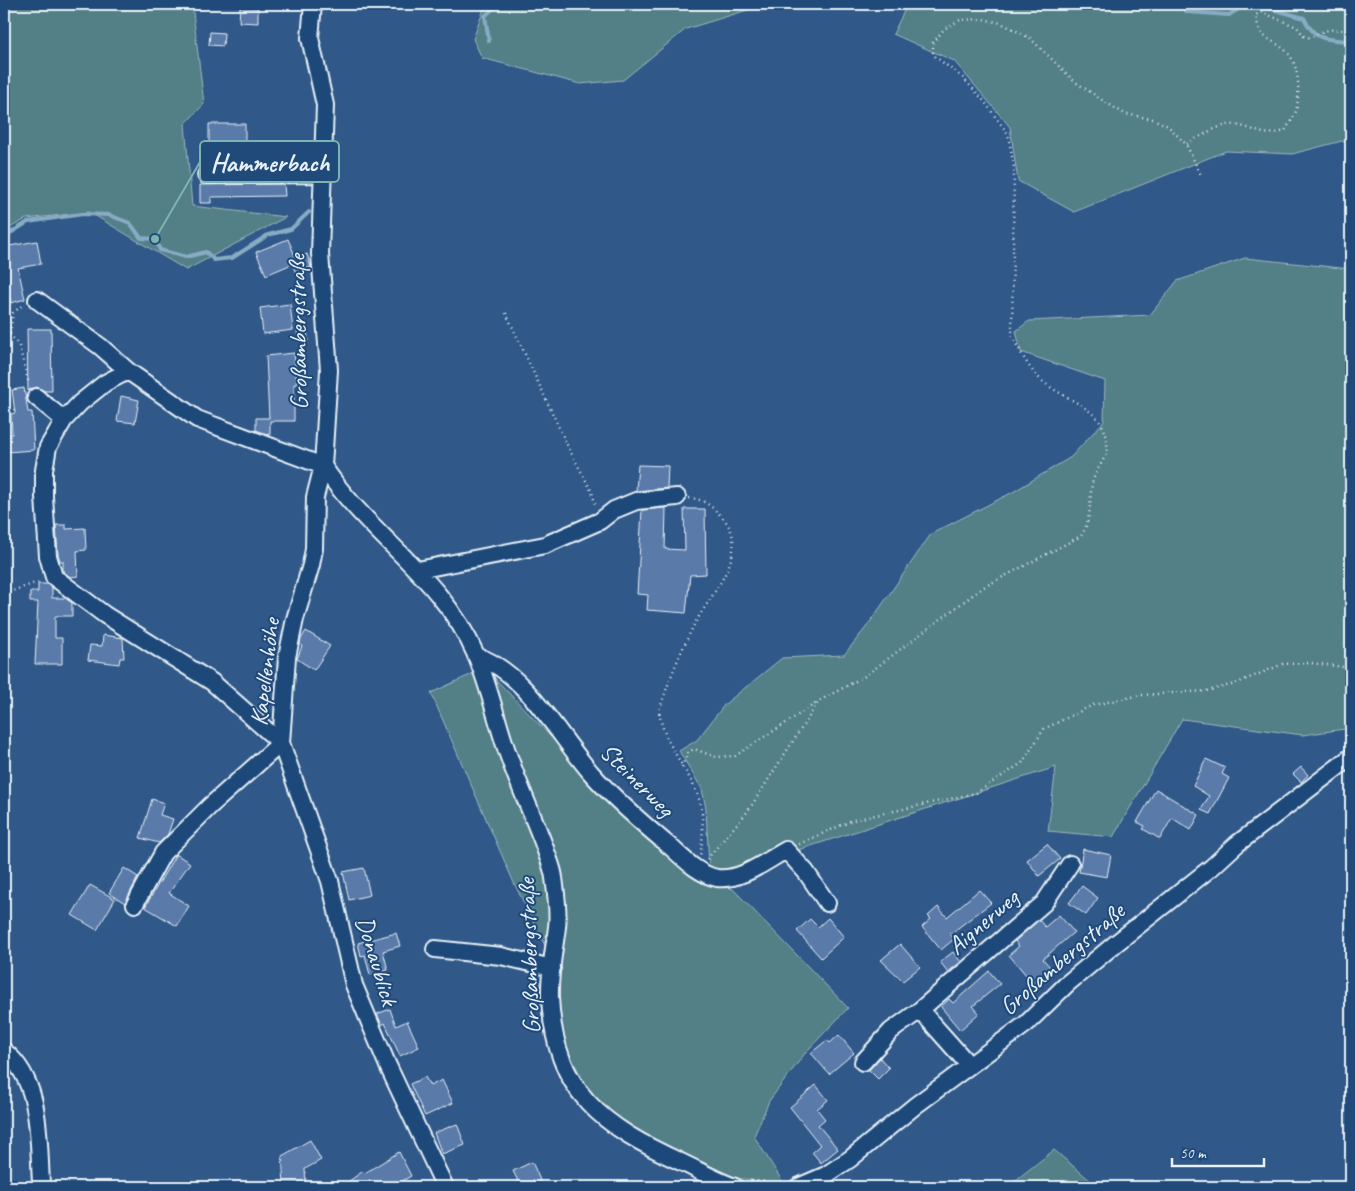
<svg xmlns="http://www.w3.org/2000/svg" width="1355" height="1191" font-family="Caveat,sans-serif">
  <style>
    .green { fill: #537f87; stroke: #9eb8c0 }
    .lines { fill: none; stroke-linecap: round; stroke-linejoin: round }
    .stream { stroke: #87acc4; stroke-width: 4 }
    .building { fill: #5a7aaa; stroke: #e8f1f8 }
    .minor-casing { stroke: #e8f1f8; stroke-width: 20 }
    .path { stroke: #e8f1f8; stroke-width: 2.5; stroke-dasharray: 1 4; stroke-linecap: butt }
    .minor { stroke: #1f4a7a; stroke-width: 16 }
    .labels { text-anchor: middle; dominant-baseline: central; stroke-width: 4; stroke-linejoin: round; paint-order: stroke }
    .street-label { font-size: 25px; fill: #e8f1f8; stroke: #1f4a7a }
    .leader { fill: none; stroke: #7cb4b3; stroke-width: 2 }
    .callout-dot { fill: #7cb4b3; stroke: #1f4a7a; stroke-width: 2 }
    .callout { fill: #1f4a7a; stroke: #7cb4b3; stroke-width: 2 }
    .callout-label { font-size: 26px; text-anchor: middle; font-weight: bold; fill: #e8f1f8 }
  </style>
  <rect width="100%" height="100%" fill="#305888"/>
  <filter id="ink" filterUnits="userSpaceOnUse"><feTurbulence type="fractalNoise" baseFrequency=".02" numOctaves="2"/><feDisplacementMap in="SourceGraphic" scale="10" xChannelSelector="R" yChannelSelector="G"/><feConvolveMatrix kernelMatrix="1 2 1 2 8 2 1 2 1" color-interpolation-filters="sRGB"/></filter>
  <g filter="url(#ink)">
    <!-- green -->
    <path class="green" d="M4 4H192L204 104 185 124 192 206 286 217 186 270 89 212 26 219 4 231Z
      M489 4H767L686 29 623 80 580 84 482 58 473 39 484 9Z
      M902 4H1351V146L1342 141 1292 154 1226 151 1074 212 1018 181 1010 127 954 61 893 34 906 7Z
      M1245 258 1351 269V728L1303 735 1182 719 1113 837 1048 831 1056 767 727 873 709 867 706 809 702 789 679 751 697 740 725 704 782 658 844 655 868 625 931 534 1013 492 1071 457 1104 421 1105 381 1021 352 1016 331 1029 321 1150 315 1177 281Z
      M485 668 633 823 688 869 691 875 733 889 848 1008 806 1052 769 1101 754 1136 784 1184 736 1178 677 1154 610 1115 590 1095 565 1044 558 1015 559 974 514 883 431 693Z
      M1054 1150 1098 1187H1007Z"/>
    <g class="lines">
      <!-- stream -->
      <path class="stream" d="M1180 4 1187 12 1229 15 1246 4
        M1255 4 1304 18C1316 42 1326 39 1351 41
        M489 41 485 16 498 4
        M4 237 28 222 83 214 109 215 130 223 141 238 155 239 160 250 186 257 206 252 214 260 232 258 268 235 291 229 309 212"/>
    </g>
    <!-- building -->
    <path class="building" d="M240 7 258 8V23L239 22Z
      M210 32 224 33 223 46 209 45Z
      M209 124H245V155H228V165H217L216 147H209Z
      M284 184 285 196 211 197V203H200V185Z
      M288 239 296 258 307 254 311 267 296 273 292 264 266 275 256 252Z
      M37 241 41 264 18 268 25 299 11 303 4 273V247Z
      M290 304 293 330 263 334 260 308Z
      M307 328 308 341H298L297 329Z
      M27 329H51L52 391H45L37 387 28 391Z
      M294 353 297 384H294V421H270V435L256 430V418H269L266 356Z
      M24 388 28 412H32L34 450 7 452 6 435 12 434 11 414 15 413 12 390Z
      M121 396 139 400 135 423 117 421Z
      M638 465 668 466 667 488 636 491Z
      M666 508 665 549 685 550 684 509H705L706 574 690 575 686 613 647 610 648 595 637 594 642 510Z
      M56 525H66V529L85 528 86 550 77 551 78 576 70 577 63 571V561H60L58 554Z
      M38 584H47L52 588V598H65L72 603V616H55V638H62V664H35L38 602H30V592H38Z
      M306 631 330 646 314 670 297 659 302 646 300 644 301 639Z
      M103 635 123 638 124 658H120L119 664 88 660 90 645 102 646Z
      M1206 759 1225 768 1222 774 1229 778 1210 814 1201 810 1209 796 1193 786Z
      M1301 767 1308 775 1301 782 1293 774Z
      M1156 789 1199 815 1191 830 1172 818 1160 839 1143 829 1145 826 1137 822Z
      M152 799 164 803 160 815 173 819 168 834 159 843 140 838Z
      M1047 844 1060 859 1039 876 1027 860Z
      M1083 849 1111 855 1107 877 1079 872Z
      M176 854 190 863 169 893 189 906 177 926 145 907Z
      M124 868 138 877 125 903 109 893Z
      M364 868 370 895 349 900 343 872Z
      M90 885 115 899 97 930 72 915Z
      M1082 886 1098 898 1086 915 1069 903Z
      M979 890 991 903 950 934 954 939 941 950 922 927 931 919 928 916 938 907 947 917Z
      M1059 915 1074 932 1043 959 1051 968 1033 983 1009 955 1019 946 1015 941 1039 920 1045 927Z
      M828 918 844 937 821 958 797 931 810 919 818 927Z
      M396 933 400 946 383 951 388 970 370 975 365 955 361 956 358 943Z
      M900 944 920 967 903 981 881 960Z
      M953 952 961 962 948 972 940 962Z
      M989 971 1000 984 973 1006 979 1013 960 1030 941 1007 949 999 953 1003Z
      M390 1009 396 1026 407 1021 419 1047 400 1056 385 1023 382 1025 377 1014Z
      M839 1035 854 1053 829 1074 811 1053 827 1040 830 1043Z
      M880 1058 889 1068 878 1079 869 1070Z
      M425 1077 430 1086 442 1080 453 1103 425 1116 410 1084Z
      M816 1085 828 1100 817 1109 825 1119 818 1125 838 1149 821 1163 812 1152 820 1145 790 1107Z
      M457 1124 465 1145 442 1154 434 1133Z
      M310 1140 321 1160 305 1169 306 1183 284 1184 282 1156Z
      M399 1152 411 1176 392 1187H341L363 1171 365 1173Z
      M532 1162 543 1187H521L513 1171Z"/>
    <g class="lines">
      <defs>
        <path id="minor" d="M313 4 310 38 325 105 320 254 329 370 323 466C369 536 441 575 476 655 490 688 497 724 509 757 520 788 534 818 545 848 548 858 553 868 554 878 556 893 559 912 557 927 554 951 549 973 550 998 555 1093 602 1126 683 1163 700 1171 717 1181 735 1187
          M206 175 323 174
          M37 300 101 347 128 371 197 419 323 466
          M128 371 105 383 80 403 64 420 48 447 44 470V497L48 556 54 577 105 615 212 682 281 743
          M36 397 64 420
          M323 466 315 497 314 549 311 565 295 619 287 657 281 743 330 881 354 985 388 1066 445 1187
          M418 570 545 545 600 521 614 510 636 501 677 497
          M476 656C524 670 560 738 592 774 616 801 644 825 673 849 685 860 700 875 717 878 741 881 766 861 786 850L806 872 827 903
          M135 904 163 853 210 806 281 743
          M435 949 501 956 552 968
          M920 1010 969 1065
          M4 1051C42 1081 38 1138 41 1182L39 1187
          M863 1062 891 1031 920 1010 1044 903 1070 864
          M798 1187 826 1175 850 1159 916 1105 1026 1024 1068 983 1115 944 1212 867 1237 844 1351 757"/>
      </defs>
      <!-- minor casing -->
      <use href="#minor" class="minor-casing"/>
      <!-- path -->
      <path class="path" d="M1187 144C1200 137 1219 123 1235 125 1258 128 1258 138 1285 131 1288 125 1294 118 1296 111 1300 94 1300 64 1286 51 1270 36 1259 42 1256 15L1261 12 1297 27 1304 36 1311 38C1324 28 1335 29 1351 31
        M506 313 568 447 592 492 596 507
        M4 326 19 346 29 384
        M10 333 13 313 24 304
        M689 498C704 499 711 506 721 516 756 551 707 597 692 629 679 655 668 683 659 711 663 745 690 769 700 802 704 818 703 840 700 856
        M4 594 41 581
        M682 767 688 752 694 749 716 757 735 756 818 702
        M799 844 853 820 976 793 1022 763 1044 729 1093 705 1141 695 1206 691 1235 684 1283 664 1311 663 1351 668
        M707 859 748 811 819 701 865 676 982 588 1081 536C1092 519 1089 503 1092 484 1094 472 1105 461 1107 449 1110 407 1062 401 1039 378 1027 366 1020 351 1012 336L1014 168 1008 134 984 101 963 78 933 55V43L944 29 960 20 983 19 1001 23 1030 38 1074 81 1102 100 1125 114 1153 119 1168 126 1186 144 1202 177"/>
      <!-- minor -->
      <use href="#minor" class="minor"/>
    </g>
  </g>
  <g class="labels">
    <!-- street labels -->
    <g class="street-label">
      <text transform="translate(298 332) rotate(-91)">Großambergstraße</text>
      <text transform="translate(265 672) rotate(-83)">Kapellenhöhe</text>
      <text transform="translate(637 780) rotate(45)">Steinerweg</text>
      <text transform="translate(983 922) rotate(-41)">Aignerweg</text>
      <text transform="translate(529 956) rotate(-92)">Großambergstraße</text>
      <text transform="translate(1062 959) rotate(-41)">Großambergstraße</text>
      <text transform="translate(377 961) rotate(73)">Donaublick</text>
    </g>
  </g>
  <!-- callouts -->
  <path class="leader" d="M155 239L200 162"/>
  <circle class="callout-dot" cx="155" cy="239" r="5"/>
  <rect class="callout" x="200" y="141" width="139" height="41" rx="5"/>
  <g class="callout-label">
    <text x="270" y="171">Hammerbach</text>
  </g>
  <!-- margin -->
  <rect width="1355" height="1191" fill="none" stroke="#1f4a7a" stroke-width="20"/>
  <rect x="10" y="10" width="1335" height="1171" fill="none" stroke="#e8f1f8" stroke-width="2" filter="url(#ink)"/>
  <!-- scale -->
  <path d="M1172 1158v8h92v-8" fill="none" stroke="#e8f1f8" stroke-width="2.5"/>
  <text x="1180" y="1158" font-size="15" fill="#e8f1f8" stroke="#1f4a7a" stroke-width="4" paint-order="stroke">50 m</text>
</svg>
